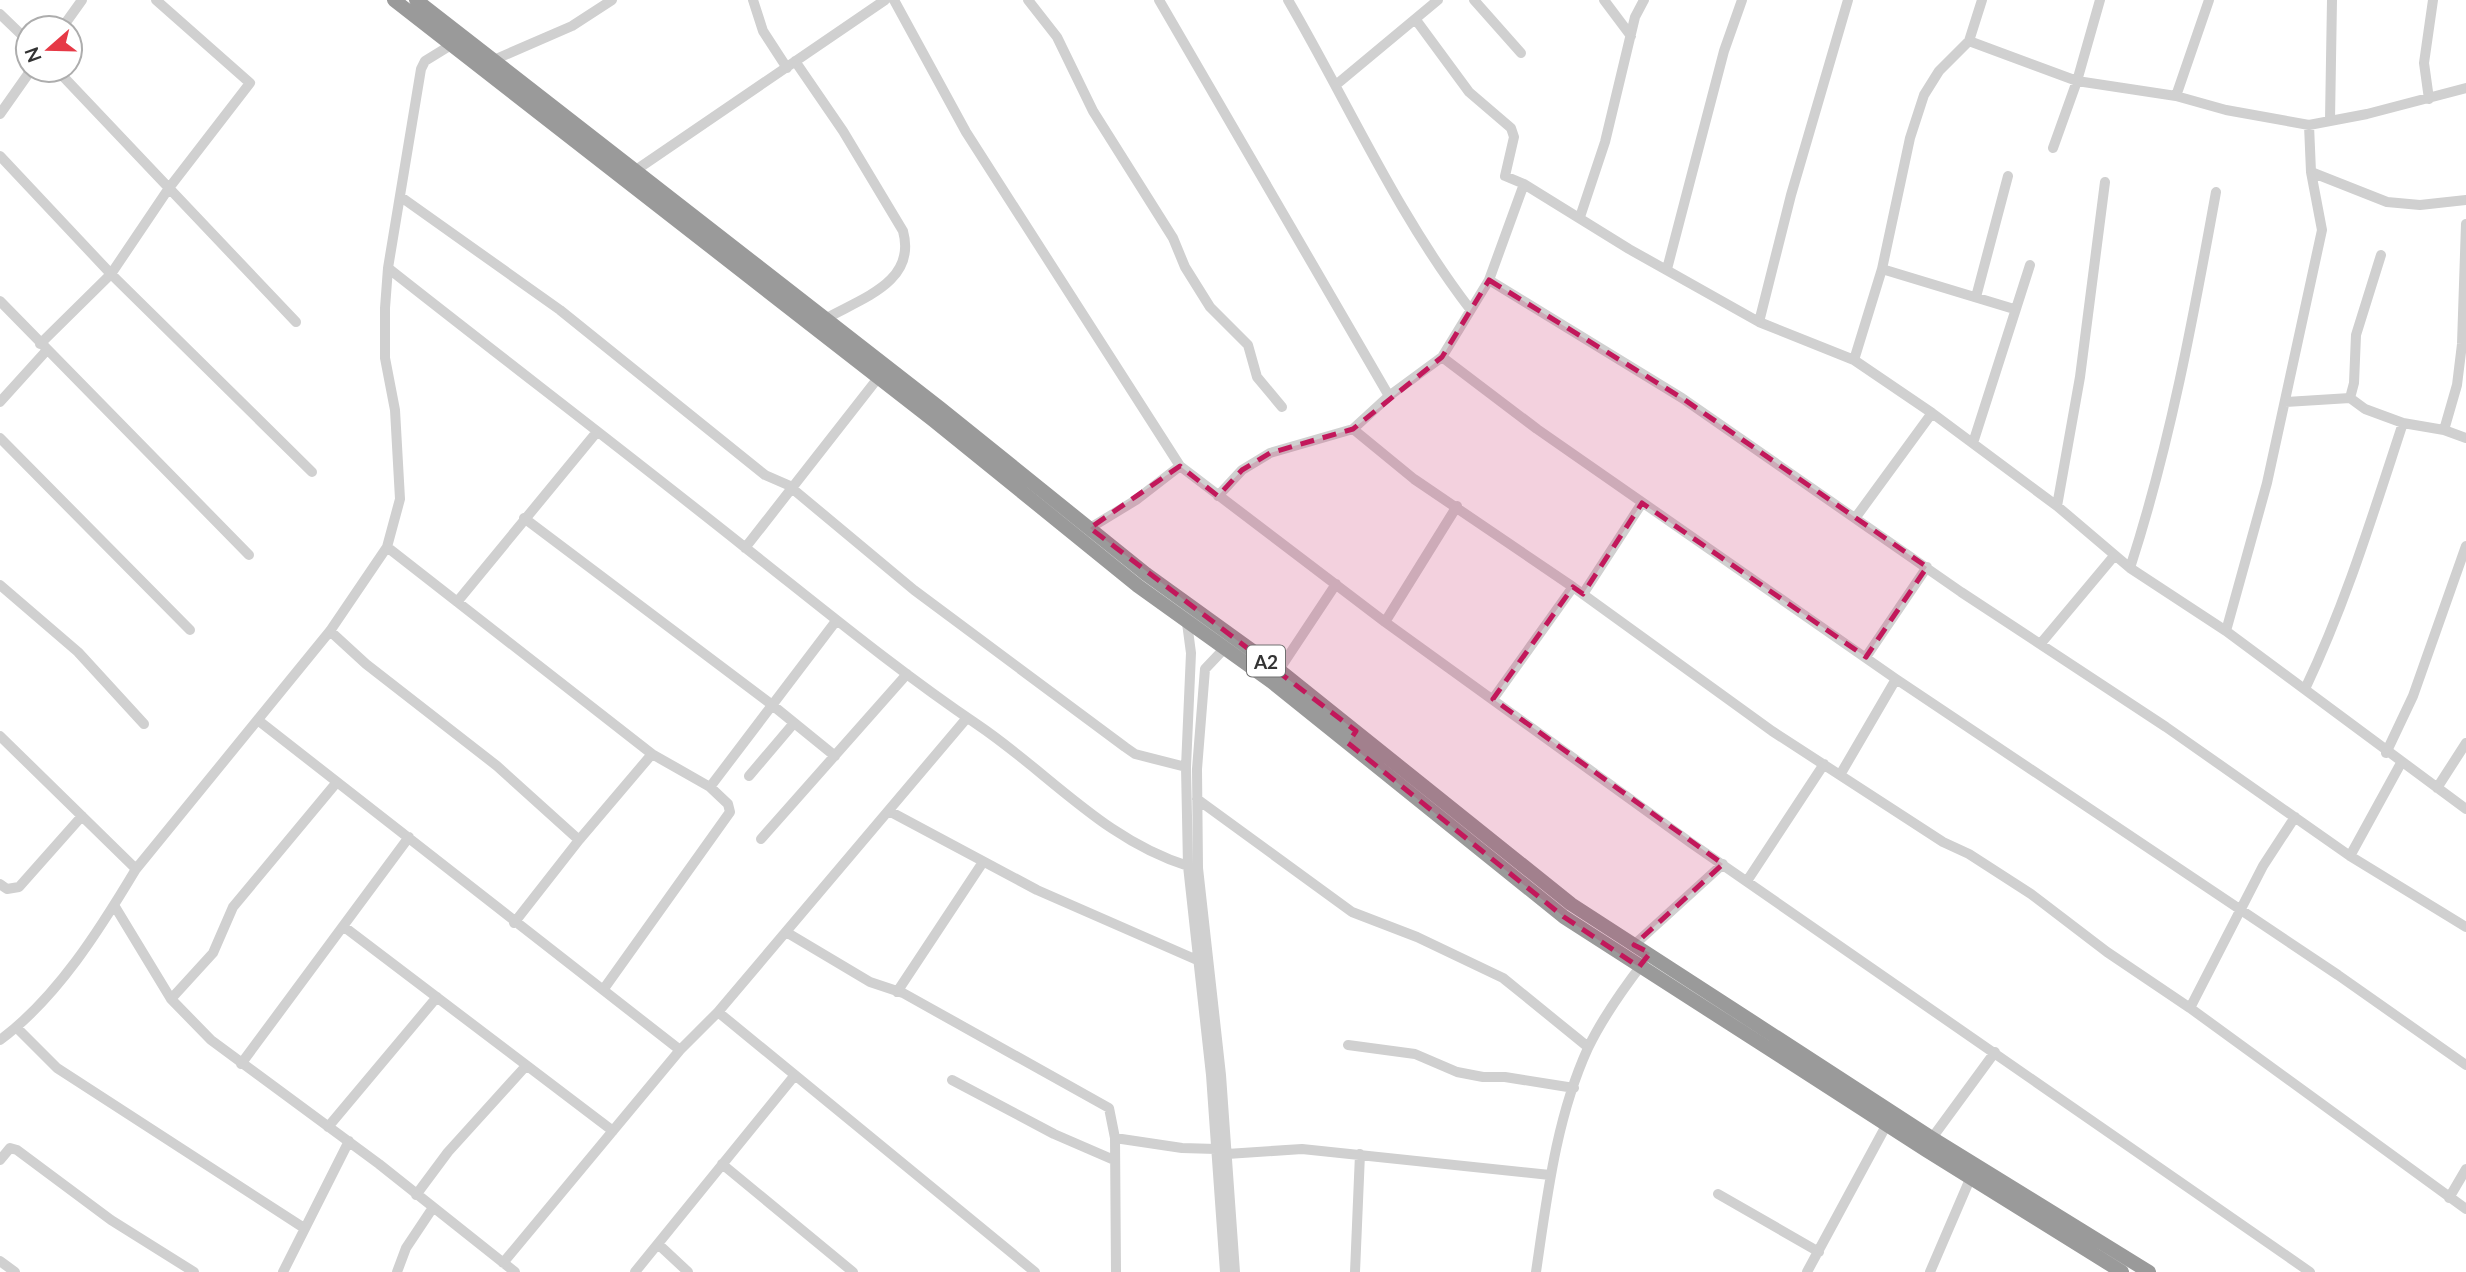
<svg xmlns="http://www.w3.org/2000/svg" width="2466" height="1272" font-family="Lato,sans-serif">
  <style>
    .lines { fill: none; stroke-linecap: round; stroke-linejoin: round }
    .minor { stroke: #d0d0d0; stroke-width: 10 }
    .highway { stroke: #9a9a9a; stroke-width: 14 }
    .marked { fill: #c2185b; fill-opacity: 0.2; stroke: #c2185b; stroke-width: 5; stroke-dasharray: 14 9; stroke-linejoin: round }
    .labels { text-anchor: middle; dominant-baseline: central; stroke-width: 7; stroke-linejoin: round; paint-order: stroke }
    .shield { fill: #fff; stroke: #707070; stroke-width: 2 }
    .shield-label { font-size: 19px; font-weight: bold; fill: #333 }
  </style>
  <rect width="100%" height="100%" fill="#fff"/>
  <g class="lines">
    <!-- minor -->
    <path class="minor" d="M753 0 763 31 787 68
      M894 0 966 132 1180 466 1385 622 1691 843 2310 1272
      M1028 0 1057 37 1093 111 1173 238 1185 267 1210 307 1248 345 1257 377 1282 407
      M1159 0 1389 396
      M1288 0C1348 103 1397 214 1470 309
      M1474 0 1521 53
      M1604 0 1631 36
      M0 14 28 41
      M1416 20 1469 92 1511 128 1514 137 1505 176 1524 184 1629 249 1759 322 1854 360 1932 413 2057 506 2130 568 2226 631 2466 809
      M62 28 82 0
      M1969 41 2077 81 2176 96 2226 110 2309 125 2367 114 2466 88
      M496 59 572 26 612 0
      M795 61 843 131 903 231C917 282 862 298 825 319
      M57 70 296 322
      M1337 84 1438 0
      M2176 96 2209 0
      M2429 99 2424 63 2433 0
      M0 114 31 70
      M2330 120 2332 0
      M2053 148 2077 81 2100 0
      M0 156 111 274 312 472
      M636 170 885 0
      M2311 172 2387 202 2420 205 2466 200
      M401 197 560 310 765 475 788 485 914 590 1125 747 1135 754 1186 767
      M1580 217 1605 142 1635 17 1644 0
      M388 268C507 362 628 454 747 549 823 609 898 671 978 725 1049 773 1104 840 1188 866
      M1667 269 1724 51 1742 0
      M1882 269 2014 309
      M1489 280 1682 398 1961 592 2166 727 2350 856 2466 927
      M1976 297 2008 176
      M0 301 249 555
      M1759 322 1791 195 1848 0
      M40 344 111 274 169 188 250 83 156 0
      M1442 357 1537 429 1896 679 2338 975 2466 1065
      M1854 360 1882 269 1910 138 1924 95 1939 71 1969 41 1982 0
      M2350 398 2354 383 2356 335 2381 255
      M0 402 47 350
      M2285 402 2350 398 2365 409 2403 423 2444 430 2466 438
      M1353 429 1414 479 1573 587 1772 731 1943 842 1969 854 2031 894 2107 952 2190 1008 2466 1209
      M2444 430 2457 385 2462 344 2466 224
      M0 438 190 630
      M1973 443 2030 265
      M1218 496 1242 470 1270 453 1353 429 1389 396 1442 357 1489 280 1524 184
      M2057 506 2080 377 2105 182
      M1856 517 1932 413
      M524 518 771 704 835 756
      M1090 528 1136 500 1180 466
      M387 547 652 754
      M745 548 878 378
      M2130 568C2170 445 2193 319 2216 192
      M0 585 78 652 144 724
      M1583 594 1642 503
      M457 602 596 433
      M1385 622 1457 506
      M1187 623 1191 653 1186 767 1188 866 1211 1075 1225 1272
      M330 631 366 664 497 766 579 840
      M2226 631 2267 483 2322 230 2311 172 2309 125
      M2042 642 2114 556
      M1223 650 1205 669 1197 769 1198 868 1221 1075 1235 1272
      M1866 657 1927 567
      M1279 670 1336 584
      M2305 689C2346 603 2373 514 2403 423
      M1493 699 1573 587
      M259 721 680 1050
      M0 736 136 869
      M2386 753 2413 696 2466 546
      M1840 775 1896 679
      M749 776 794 723
      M2437 788 2466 743
      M1197 799 1352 912 1417 937 1503 978 1588 1047
      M889 811 1037 890 1197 960
      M761 839 907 674
      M2350 856 2401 763
      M1747 881 1824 764
      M0 884 7 889 19 887 82 816
      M114 905 171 999 211 1040 379 1164 515 1272
      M514 923 579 840 652 754 710 787 836 621
      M343 926 613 1131
      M786 932 870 982 903 993 1109 1108 1115 1138 1116 1272
      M1634 945 1723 864
      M603 990 730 812 728 804 710 787
      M897 992 983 862
      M171 999 213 953 233 907 337 782
      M2190 1008 2263 866 2295 817
      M718 1012 1035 1272
      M17 1028 57 1068 304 1228
      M0 1040C57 998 100 929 136 869L330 631 387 547 400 499 395 410 385 358V308L388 268 421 69 425 61 451 45
      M1348 1045 1415 1054 1457 1072 1483 1077H1505L1574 1088
      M241 1064 409 837
      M952 1080 1054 1134 1114 1160
      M328 1127 437 997
      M1115 1138 1182 1148 1216 1149
      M1932 1138 1995 1052
      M1227 1154 1302 1149 1550 1175
      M0 1160 10 1148 17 1150 111 1220 194 1272
      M722 1164 853 1272
      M1718 1194 1819 1252
      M416 1195 448 1152 525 1067
      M2449 1198 2466 1169
      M658 1244 688 1272
      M0 1261 15 1272
      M503 1263 680 1050 718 1012 966 719
      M283 1272 349 1141
      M397 1272 406 1248 432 1209
      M635 1272 795 1075
      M1355 1272 1360 1154
      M1536 1272C1547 1197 1556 1118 1588 1048 1602 1019 1623 989 1643 963
      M1807 1272 1887 1124
      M1930 1272 1970 1179"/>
    <!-- highway -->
    <path class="highway" d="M394 0 933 420 1138 586 1272 682 1564 917 1926 1150 2122 1272
      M416 0 940 408 1146 574 1279 670 1571 904 1932 1138 2149 1272"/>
  </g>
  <!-- marked area -->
  <path class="marked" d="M1489 280 1682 398 1927 567 1866 657 1642 503 1583 594 1573 587 1493 699 1723 864 1634 945 1650 953 1639 967 1564 917 1348 743 1356 731 1090 528 1180 466 1218 496 1242 470 1270 453 1353 429 1442 357Z"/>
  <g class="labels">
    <!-- shield labels -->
    <rect class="shield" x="1247" y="645.5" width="38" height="31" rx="5"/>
    <g class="shield-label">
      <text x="1266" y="661">A2</text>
    </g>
  </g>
  <!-- north arrow -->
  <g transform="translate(49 49) rotate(250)"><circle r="33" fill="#ffffff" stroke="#adadad" stroke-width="2"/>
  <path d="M0-5L12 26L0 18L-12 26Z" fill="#e63946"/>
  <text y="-10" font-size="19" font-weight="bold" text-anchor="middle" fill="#333333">N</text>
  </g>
</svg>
